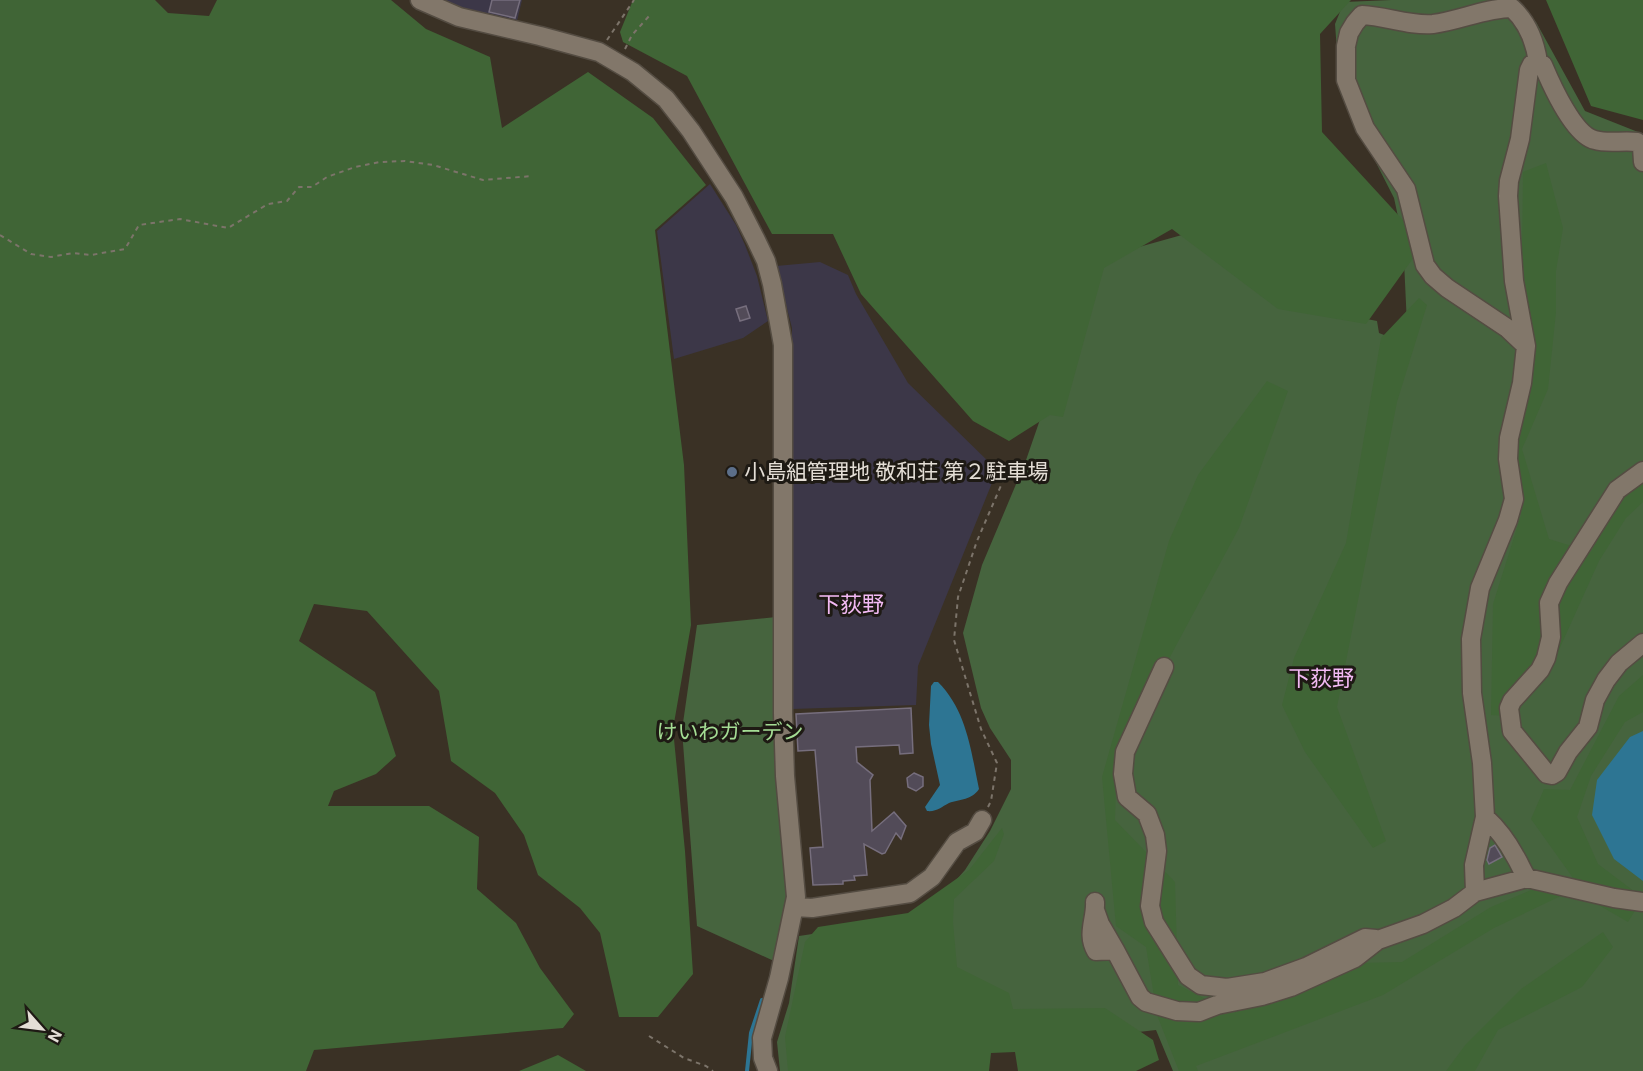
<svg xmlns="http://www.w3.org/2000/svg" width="1643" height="1071" font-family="Roboto,'Noto Sans JP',sans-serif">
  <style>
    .industrial { fill: #3c3748 }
    .green { fill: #46643e }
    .forest { fill: #406536 }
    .water { fill: #2d7593 }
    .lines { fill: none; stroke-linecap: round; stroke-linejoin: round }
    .stream { stroke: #2d7593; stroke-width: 4 }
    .building { fill: #524b58; stroke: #766e7d; stroke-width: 1.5 }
    .minor-casing { stroke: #544c42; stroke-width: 21 }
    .path { stroke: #7c746a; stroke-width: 2; stroke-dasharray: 4.5 4.5; stroke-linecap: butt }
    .minor { stroke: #82776a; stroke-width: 18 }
    .service-dot { fill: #5c6f8a; stroke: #1e1a14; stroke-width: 2 }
    .labels { text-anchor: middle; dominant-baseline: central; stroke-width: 6; stroke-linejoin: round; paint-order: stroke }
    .poi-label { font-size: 21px; fill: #e4ded6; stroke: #1e1a14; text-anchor: start }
    .park-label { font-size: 21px; fill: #a4dd94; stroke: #1e1a14 }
    .neighbourhood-label { font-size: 22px; fill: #f2b9f3; stroke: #1e1a14 }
  </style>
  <rect width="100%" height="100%" fill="#3a3125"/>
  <!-- industrial -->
  <path class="industrial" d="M444 0H522L517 21 443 3Z
    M710 184 736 225 745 245 757 276 768 321 743 338 674 359 657 231Z
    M820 262 848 275 856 294 908 383 993 466 994 478 918 666 916 705 792 709V328L776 266Z"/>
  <!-- green -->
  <path class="green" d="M1391 0H1507L1536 22 1585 111 1643 134V1071H1173L1156 1030 980 1050 905 1071H780L777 1042 789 1003 799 936 905 920 935 904 965 870 990 831 1011 789V760L990 728 981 708 963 633 982 565 1025 463 1064 350 1089 261 1189 233 1296 305 1377 321 1379 333 1397 340 1407 325 1403 240 1394 198 1340 92 1335 24 1344 2Z
    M776 617 791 887 774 961 697 926 682 730 697 625Z"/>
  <!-- forest -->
  <path class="forest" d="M0 0H155L168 13 209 16 217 0H391L426 29 490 57 502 128 588 72 653 118 706 185 655 230 684 465 691 625 673 729 685 851 693 974 658 1017H619L600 933 580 908 538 875 524 835 495 793 451 761 439 691 367 611 314 604 299 641 375 692 396 756 376 774 334 791 328 806H429L479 837 477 889 516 923 540 968 574 1014 563 1028 314 1050 306 1071H0Z
    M633 0H1351L1320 34 1322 132 1424 243 1366 324 1278 309 1172 229 1104 268 1063 417 1050 415 1009 441 973 421 861 294 833 234H772L687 76 623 42 620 32Z
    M1546 0H1643V120L1591 106Z
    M1546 163 1563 228 1556 271V312L1548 389 1522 449 1549 539 1591 552 1619 499 1643 481V502L1626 518 1599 561 1558 652 1506 716 1491 715 1493 604 1521 515 1514 451 1534 365 1522 258 1523 172Z
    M1419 298 1427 305 1397 402 1337 707 1386 841 1373 848 1305 752 1282 705 1294 658 1346 543 1381 338Z
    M1267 381 1288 391 1239 528 1117 756 1115 820 1175 882 1178 985 1233 1013 1358 963 1402 962 1491 907 1557 879 1567 893 1494 928 1383 995 1196 1066 1198 1071H1179L1157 1015 1146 947 1116 926 1102 777 1169 541 1198 475Z
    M1643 675V712L1625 722 1591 776 1577 817 1598 864 1643 898 1628 922 1588 899 1531 819 1544 789 1570 790 1619 696Z
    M1002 828 1004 834 994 861 954 899 953 922 957 967 1009 993 1013 1009 1105 1008 1153 1040 1159 1060 1136 1071H1018L1015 1052 991 1053 989 1071H788L785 1037 805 942 818 927 908 913 969 870Z
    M1603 932 1613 947 1582 987 1498 1030 1475 1071H1446L1466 1044 1521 989Z
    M558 1055 586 1071H519Z"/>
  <!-- water -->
  <path class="water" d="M934 682H938C967 711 971 751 979 789 972 800 960 799 949 803 941 807 937 812 927 811L925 807 940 785 931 744 929 725 931 686Z
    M1643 731V881L1614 859 1592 815 1597 780 1630 737Z"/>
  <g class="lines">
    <!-- stream -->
    <path class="stream" d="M747 1071 751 1033 762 1000"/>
  </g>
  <!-- building -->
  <path class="building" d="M492 0H520L515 18 489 12Z
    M746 306 750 318 740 321 736 309Z
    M911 708 913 753 900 754 899 745 856 747 857 762 873 775 870 780 872 831 894 812 906 826 901 839 896 833 885 853 882 854 864 844 867 875 854 876 855 880 843 881V884L813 885 810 848 823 847 815 750 798 751 796 714Z
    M914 773 923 777V786L916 791 908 787 907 778Z
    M1495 845 1502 857 1489 864 1487 860 1490 848Z"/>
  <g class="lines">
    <defs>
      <path id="minor" d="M420 0 459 17 540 36 599 52 633 72 666 99 691 131 734 197 756 240 766 261 772 284 783 345V713L785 776 796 897 779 978 762 1038 763 1058 768 1071
        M1526 346 1507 328 1447 288 1433 276 1425 265 1406 189 1365 128 1346 80V46L1349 33 1355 23 1362 15C1386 16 1409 26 1433 24 1459 21 1485 8 1512 8 1527 22 1535 41 1538 62
        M1643 471 1617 490 1558 583 1549 603 1551 637 1546 658 1540 670 1512 701 1509 708 1512 731 1547 774 1552 775 1557 772 1568 752 1588 727 1595 700 1606 680 1619 663 1643 643
        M1164 667 1125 752 1123 774 1127 797 1147 814 1155 835 1157 851 1150 906 1154 922 1188 976 1201 985 1227 988 1265 982 1306 967 1365 938 1376 939
        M1485 817C1498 829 1507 841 1515 856 1520 864 1522 871 1527 878
        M1475 892 1474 865 1485 817 1482 763 1472 693 1471 639 1480 588 1508 520 1514 499 1508 459 1509 438 1522 383 1526 346 1514 281 1508 196 1509 181 1520 139 1529 70 1532 64 1538 62 1543 65C1551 84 1574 136 1595 140 1608 144 1623 140 1637 142L1642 147 1643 162
        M1095 902C1096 919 1086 934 1096 951L1115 950 1140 997 1146 1002 1177 1011 1199 1012 1217 1005 1262 996 1291 987 1355 958 1378 940 1423 924 1454 908 1475 892 1527 878 1614 898 1643 902
        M794 907 812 908 910 893 932 877 957 842 975 832 982 820
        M1095 910 1100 924 1115 950"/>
    </defs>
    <!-- minor casing -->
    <use href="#minor" class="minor-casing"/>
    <!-- path -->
    <path class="path" d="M607 40 634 0
      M625 49 632 35 650 15
      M0 235 31 254 51 257 73 253 91 255 125 249 139 225 180 219 228 228 268 204 287 201 299 187H312L327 177 355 167 380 162 405 161 433 165 483 180 532 176
      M988 807 991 801 997 763 981 729 954 640 958 597 977 541 1006 474 1007 465
      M649 1036 684 1058 706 1066 713 1071"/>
    <!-- minor -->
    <use href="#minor" class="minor"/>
  </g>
  <!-- markers -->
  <circle class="service-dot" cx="732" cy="472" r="6"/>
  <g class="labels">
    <!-- poi labels -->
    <g class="poi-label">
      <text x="744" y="472">小島組管理地 敬和荘 第２駐車場</text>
    </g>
    <!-- park labels -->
    <g class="park-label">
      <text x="730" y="732">けいわガーデン</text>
    </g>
    <!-- neighbourhood labels -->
    <g class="neighbourhood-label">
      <text x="851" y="604">下荻野</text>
      <text x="1321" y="678">下荻野</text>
    </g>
  </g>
  <!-- north arrow -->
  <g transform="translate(42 1029) rotate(118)" stroke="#1e1a14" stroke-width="4.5" paint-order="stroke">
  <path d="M0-4.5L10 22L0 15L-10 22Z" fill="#e4ded6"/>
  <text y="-9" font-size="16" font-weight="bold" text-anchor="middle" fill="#e4ded6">N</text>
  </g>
</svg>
